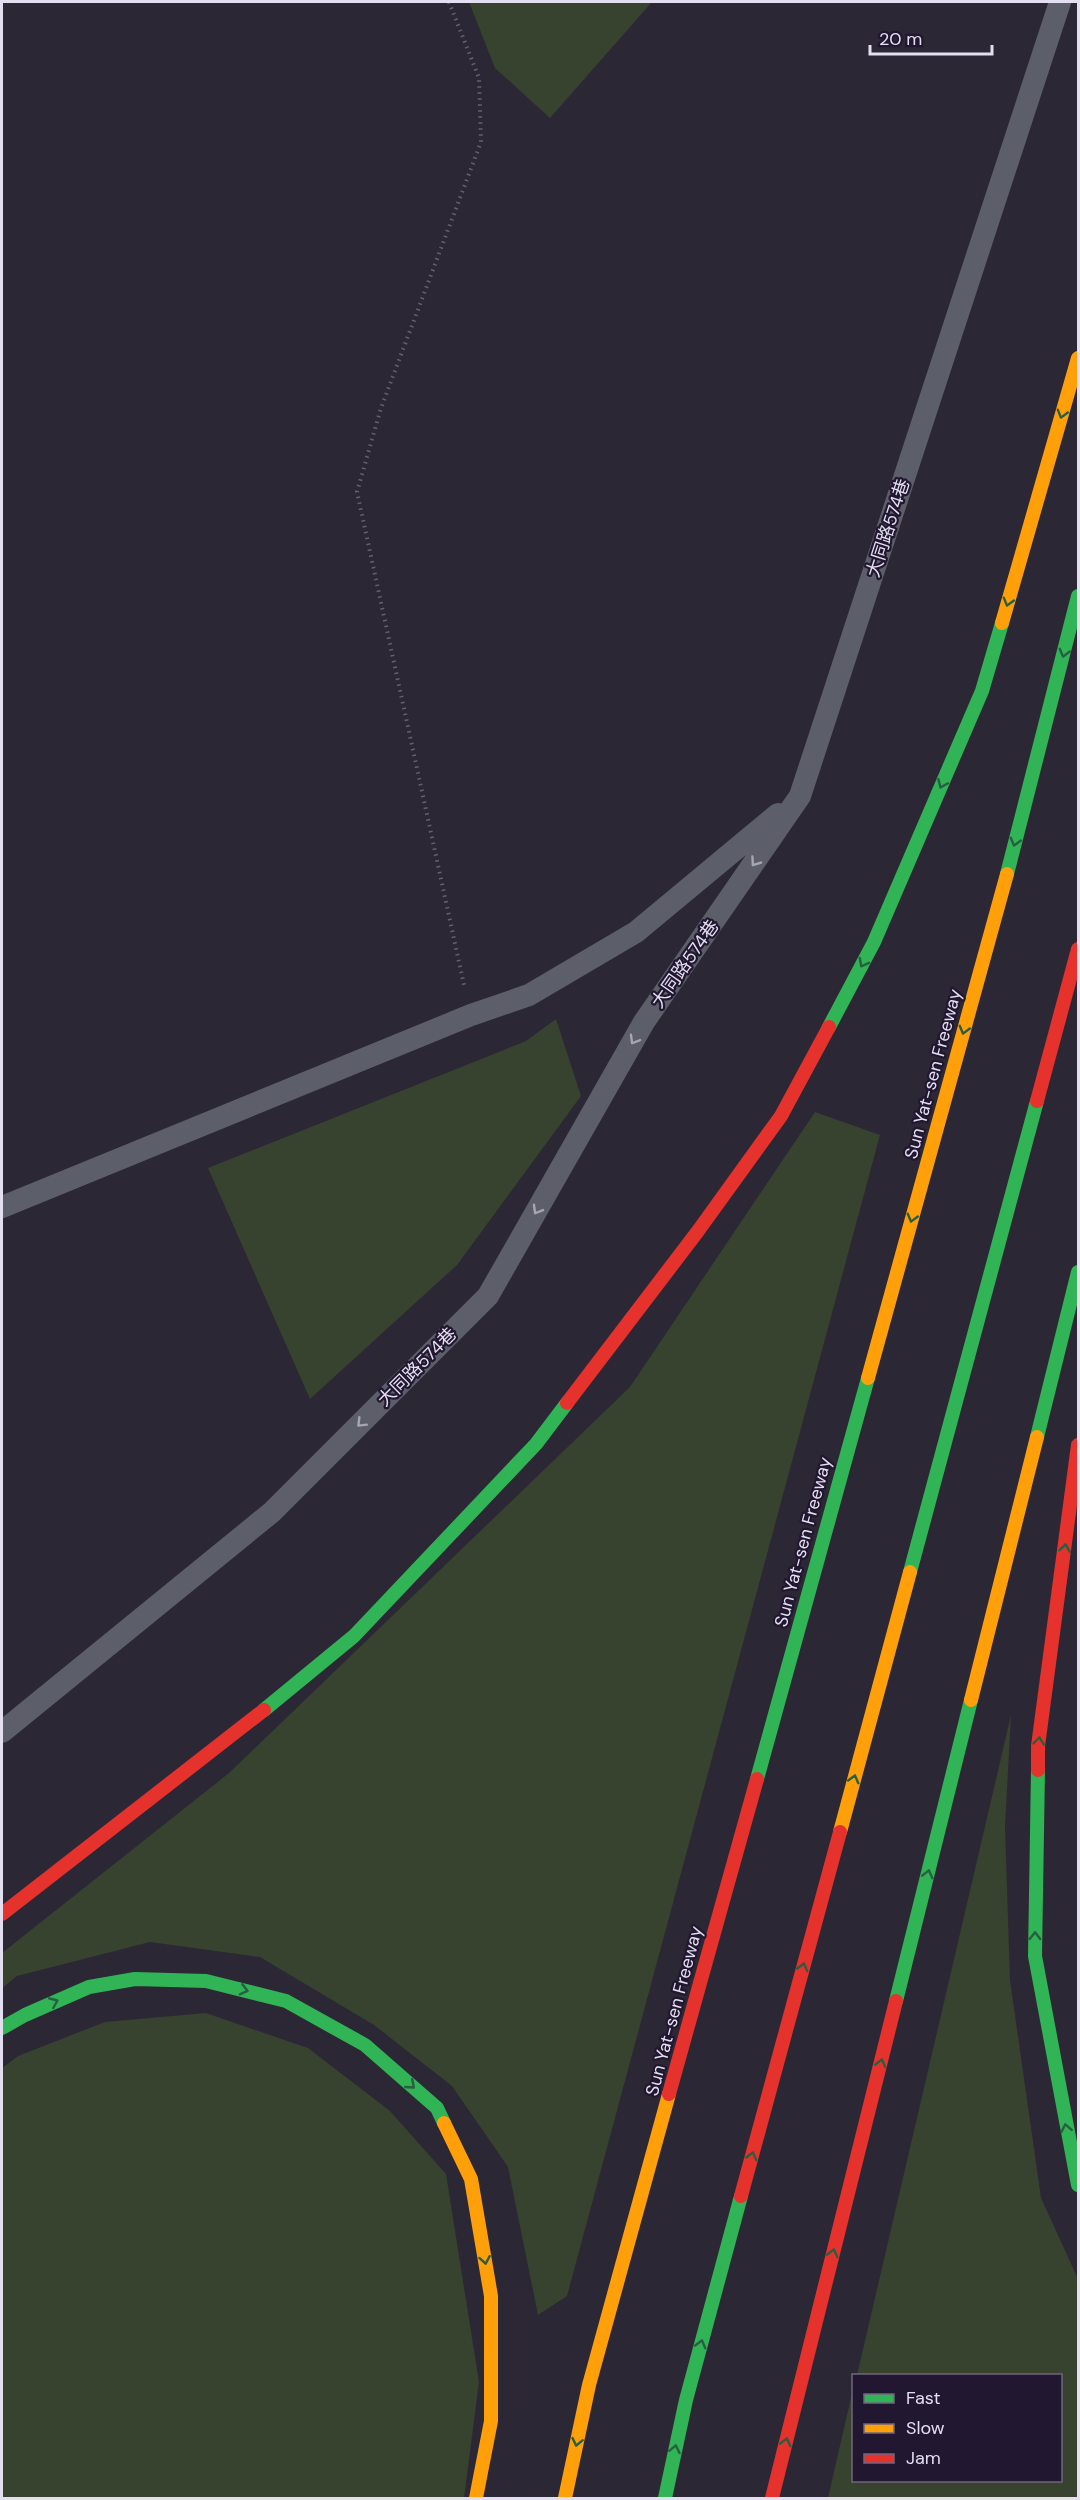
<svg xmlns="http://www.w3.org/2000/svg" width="1080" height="2500" font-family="'DM Sans','Noto Sans TC',sans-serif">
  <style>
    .green { fill: #37422f }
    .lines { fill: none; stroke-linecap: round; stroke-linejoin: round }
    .path { stroke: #61626c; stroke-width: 4; stroke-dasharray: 1.5 4.5; stroke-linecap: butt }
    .lane { stroke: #5c5e6a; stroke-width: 22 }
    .fast { stroke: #30b455; stroke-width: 14 }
    .slow { stroke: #ff9f0a; stroke-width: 14 }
    .jam { stroke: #e5322d; stroke-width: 14 }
    .oneway { stroke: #285e41 }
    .oneway2 { stroke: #a7a5b4 }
    .labels { text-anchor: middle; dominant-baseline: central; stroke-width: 4.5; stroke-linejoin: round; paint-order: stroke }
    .street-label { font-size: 18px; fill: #e4dff0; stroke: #211730 }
  </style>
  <rect width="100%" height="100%" fill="#2c2735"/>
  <!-- green -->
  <path class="green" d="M469 2H652L550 118 495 68Z
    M556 1019 581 1096 457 1265 310 1399 208 1168 526 1041Z
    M815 1112 880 1135 567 2296 538 2315 508 2167 452 2086 374 2025 260 1957 150 1942 17 1976 2 1988V1953L229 1773 630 1387Z
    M1011 1715 1005 1827 1010 1980 1041 2198 1078 2279V2498H828L853 2389 854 2480H1060V2376L857 2375Z
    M206 2013 308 2048 390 2111 446 2174 479 2382 464 2498H2V2068L18 2056 105 2022Z"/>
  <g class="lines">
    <!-- path -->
    <path class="path" d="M449 2 479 78 481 142 381 408 357 492 464 985"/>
    <!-- lane -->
    <path class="lane" d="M2 1207 471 1015 529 995 636 932 778 814
      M2 1732 272 1512 488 1296 644 1022 800 796 1060 2"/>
    <!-- fast -->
    <path class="fast" d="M1007 874 1078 596
      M829 1027 874 942 982 691 1002 623
      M1037 1437 1078 1272
      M910 1572 1037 1101
      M264 1710 354 1636 536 1444 567 1403
      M1038 1770 1035 1956 1078 2185
      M757 1779 868 1378
      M896 2001 971 1700
      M2 2028 25 2015 89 1987 135 1979 206 1981 286 2001 365 2045 437 2108 444 2123
      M665 2498 686 2400 741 2196"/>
    <!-- slow -->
    <path class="slow" d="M1002 623 1078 358
      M868 1378 1007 874
      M971 1700 1037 1437
      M840 1832 910 1572
      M444 2123 471 2179 491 2296V2421L476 2498
      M565 2498 589 2385 669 2094"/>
    <!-- jam -->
    <path class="jam" d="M1037 1101 1078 949
      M567 1403 698 1231 781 1116 829 1027
      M1038 1770V1746L1078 1445
      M2 1914 264 1710
      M669 2094 757 1779
      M741 2196 840 1832
      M772 2498 896 2001"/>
  </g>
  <!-- one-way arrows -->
  <defs><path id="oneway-chevron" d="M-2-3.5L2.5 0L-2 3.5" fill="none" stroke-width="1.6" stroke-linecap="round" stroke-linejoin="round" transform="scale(1.5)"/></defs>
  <g class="oneway">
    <use href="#oneway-chevron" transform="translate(1062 414) rotate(106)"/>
    <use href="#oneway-chevron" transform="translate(1008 602) rotate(106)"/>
    <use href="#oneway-chevron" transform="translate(1064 653) rotate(105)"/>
    <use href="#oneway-chevron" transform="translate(942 784) rotate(113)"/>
    <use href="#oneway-chevron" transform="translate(1015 842) rotate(105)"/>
    <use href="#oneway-chevron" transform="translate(863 963) rotate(118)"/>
    <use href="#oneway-chevron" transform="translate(964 1030) rotate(105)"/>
    <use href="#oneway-chevron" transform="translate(912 1218) rotate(105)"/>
    <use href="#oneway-chevron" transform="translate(1065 1548) rotate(-82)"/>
    <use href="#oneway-chevron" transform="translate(1039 1741) rotate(-84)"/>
    <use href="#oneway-chevron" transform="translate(854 1779) rotate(-75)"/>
    <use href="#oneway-chevron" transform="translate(928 1874) rotate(-76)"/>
    <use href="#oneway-chevron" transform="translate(1035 1936) rotate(-89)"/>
    <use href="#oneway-chevron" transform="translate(803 1967) rotate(-75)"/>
    <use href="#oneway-chevron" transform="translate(244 1990) rotate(14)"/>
    <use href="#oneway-chevron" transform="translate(54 2002) rotate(-23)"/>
    <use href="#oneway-chevron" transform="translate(881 2063) rotate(-76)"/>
    <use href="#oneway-chevron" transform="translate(411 2085) rotate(41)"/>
    <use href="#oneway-chevron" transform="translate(1066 2128) rotate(-101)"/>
    <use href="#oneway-chevron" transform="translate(752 2156) rotate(-75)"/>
    <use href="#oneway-chevron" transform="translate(833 2253) rotate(-76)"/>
    <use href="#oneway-chevron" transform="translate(485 2260) rotate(80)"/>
    <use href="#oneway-chevron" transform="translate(701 2344) rotate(-75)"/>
    <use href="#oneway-chevron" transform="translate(577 2442) rotate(102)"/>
    <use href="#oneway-chevron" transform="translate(786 2442) rotate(-76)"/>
    <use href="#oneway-chevron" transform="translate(675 2449) rotate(-78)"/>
  </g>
  <g class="oneway2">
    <use href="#oneway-chevron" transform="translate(755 862) rotate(125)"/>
    <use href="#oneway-chevron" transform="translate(634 1040) rotate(120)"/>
    <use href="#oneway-chevron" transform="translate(537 1210) rotate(120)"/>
    <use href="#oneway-chevron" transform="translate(361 1423) rotate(135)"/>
  </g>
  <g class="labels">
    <!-- street labels -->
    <g class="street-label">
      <text transform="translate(888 528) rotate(-72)">大同路574巷</text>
      <text transform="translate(685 964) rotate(-55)">大同路574巷</text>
      <text transform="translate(933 1074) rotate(-75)">Sun Yat-sen Freeway</text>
      <text transform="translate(417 1367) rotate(-45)">大同路574巷</text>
      <text transform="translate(803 1542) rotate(-75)">Sun Yat-sen Freeway</text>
      <text transform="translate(674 2011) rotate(-75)">Sun Yat-sen Freeway</text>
    </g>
  </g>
  <!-- border -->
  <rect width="1080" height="2500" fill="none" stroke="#e4dff0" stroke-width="6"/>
  <!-- legend -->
  <rect x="852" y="2374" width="210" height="108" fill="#211730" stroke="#6f677d" stroke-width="1.5"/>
  <rect x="864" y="2394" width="30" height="9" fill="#30b455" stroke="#6f677d" stroke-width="1.5"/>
  <text x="906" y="2404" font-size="18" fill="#e4dff0">Fast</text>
  <rect x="864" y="2424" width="30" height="9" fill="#ff9f0a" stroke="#6f677d" stroke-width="1.5"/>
  <text x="906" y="2434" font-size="18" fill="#e4dff0">Slow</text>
  <rect x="864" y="2454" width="30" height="9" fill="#e5322d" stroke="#6f677d" stroke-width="1.5"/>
  <text x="906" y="2464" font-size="18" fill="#e4dff0">Jam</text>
  <!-- scale -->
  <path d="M870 45v9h122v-9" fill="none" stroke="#e4dff0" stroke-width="3"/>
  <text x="879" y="45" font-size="18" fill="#e4dff0" stroke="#211730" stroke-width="4.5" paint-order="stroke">20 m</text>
</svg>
